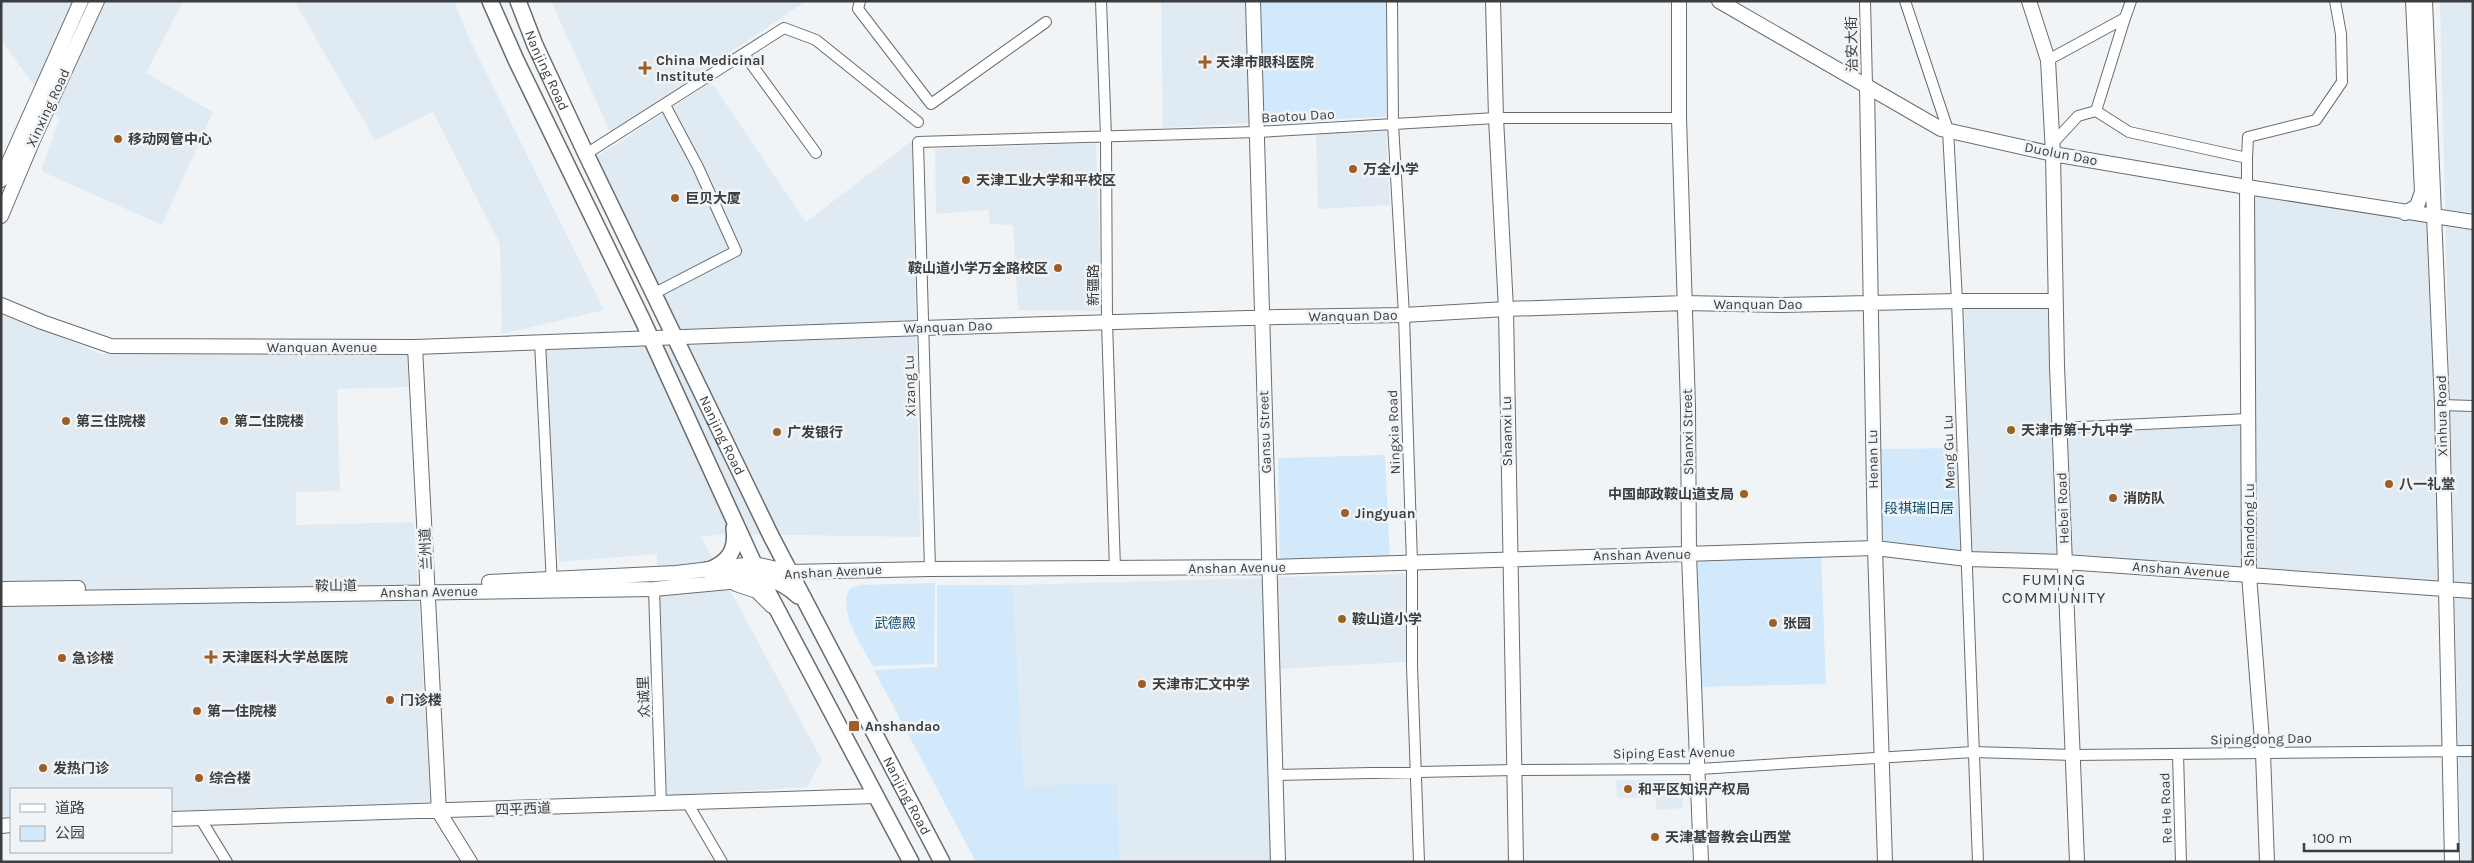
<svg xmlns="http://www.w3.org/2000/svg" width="2474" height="863" font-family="Karla,'Noto Sans SC',sans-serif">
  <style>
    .built { fill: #e0eaf2 }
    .green { fill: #d1e9fa }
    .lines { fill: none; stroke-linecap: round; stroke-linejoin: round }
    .street-casing { stroke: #6a6d6f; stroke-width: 12 }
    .secondary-casing { stroke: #6a6d6f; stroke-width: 16 }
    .primary-casing { stroke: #6a6d6f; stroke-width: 18 }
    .street { stroke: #fff; stroke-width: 10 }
    .secondary { stroke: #fff; stroke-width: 14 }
    .primary { stroke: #fff; stroke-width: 15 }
    .poi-dot { fill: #9e5f26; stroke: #f1f4f7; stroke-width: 2 }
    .labels { text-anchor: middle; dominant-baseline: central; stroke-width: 5; stroke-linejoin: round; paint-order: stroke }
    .street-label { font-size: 14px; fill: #3b3d3e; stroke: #f1f4f7 }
    .poi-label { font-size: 14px; font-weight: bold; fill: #3b3d3e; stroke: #f1f4f7; text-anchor: start }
    .park-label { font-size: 14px; fill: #104b6c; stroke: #f1f4f7 }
    .quarter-label { font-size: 16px; letter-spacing: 1px; fill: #3b3d3e; stroke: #f1f4f7 }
  </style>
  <rect width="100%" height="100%" fill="#f1f4f7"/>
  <!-- built -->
  <path class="built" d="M1 1H183L146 73 213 112 162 225 41 171 59 120 1 40Z
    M294 1H454L469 38 604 310 502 334 500 244 433 112 375 140Z
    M551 1H806L611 134Z
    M1161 1H1246L1250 123 1163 128Z
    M2440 1H2473V862H2461Z
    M711 82 806 222 912 141 920 537 722 534 701 537 822 760 807 787 664 796 657 554 559 562 538 346 680 342 595 158Z
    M1386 130 1390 205 1318 209 1316 134Z
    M1096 143 1102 311 1018 310 1013 225 990 224 988 210 936 214 935 149Z
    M2248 192 2434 220 2442 586 2066 558 2059 425 2249 416Z
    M2050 306 2058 556 1972 552 1964 308Z
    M1 312 101 354 407 351 409 387 337 389 340 491 296 492V525L414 522 430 802 171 811V789H11V816L1 817Z
    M1408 574V662L1277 669 1274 577Z
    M1262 578 1272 862H1120L1117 783 1024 787 1013 585Z
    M1616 780H1682L1683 808 1656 810V797L1617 798Z"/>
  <!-- green -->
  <path class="green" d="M1261 1H1386V117L1264 122Z
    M1957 448 1961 555 1879 549V449Z
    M1385 455 1390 561 1280 564 1278 458Z
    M1821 554 1826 684 1699 687 1693 558Z
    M935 583 934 664 873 666C862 645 837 612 850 588L861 585Z
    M937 585H1013L1024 786 1117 783 1120 862H976L874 670 937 667Z"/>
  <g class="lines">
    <defs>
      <path id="street" d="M860 1 858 9 931 104 1046 22
        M1101 1 1106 137 1107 322 1115 569
        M1392 1 1393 124 1404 315 1412 563V666L1419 862
        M1865 1 1867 86
        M1905 1 1948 130 1957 301 1978 862
        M744 54 816 153
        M2048 60 2125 18 2131 1
        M2096 111 2129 132 2247 158V187
        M2053 143 2078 116 2096 111 2125 18
        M586 154 784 28 816 40 918 122
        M2247 158 2248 137 2316 120 2342 82 2341 34 2335 1
        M653 294 736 251 698 167 665 105
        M540 342 552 584
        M2442 405 2473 406
        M2060 428 2248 419
        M930 569 918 142 1257 132 1496 118H1679
        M654 589 661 805
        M2178 754 2181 862
        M1275 775 1514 770 1699 769 1973 752 2073 755 2473 751
        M688 804 722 862
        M200 818 227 862"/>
      <path id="secondary" d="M1253 1 1278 862
        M1493 1 1496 118 1506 309 1516 862
        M1679 1V118L1688 407 1689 555 1701 862
        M1719 1 1941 129 2053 154 2247 187 2473 222
        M2029 1 2048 60 2053 154 2057 366 2077 862
        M2425 1 2442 405 2452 862
        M1867 86 1875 548 1885 862
        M1 180 81 1
        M2247 187 2249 575 2263 753 2267 862
        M2405 213 2417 206 2422 192 2413 1
        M1 216 33 140 97 1
        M1 305 42 322 111 346 415 347 922 328 1279 317 1404 315 1506 309 1685 303 1781 305 1957 301H2056
        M415 347 439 812 470 862
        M489 582 676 573 754 564 786 571
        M736 584 757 591 772 606
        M2 589 78 588
        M1 599 654 589 761 579 789 572 930 569 1270 567 1875 548 1967 559 2065 562 2473 591
        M171 819 875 796
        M1 826 11 825"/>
      <g id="primary">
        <path d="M490 1 516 60 643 321 761 579 911 862"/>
        <path id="s1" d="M518 1 535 45 586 154 771 536 942 862"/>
        <path d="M707 570C738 572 774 572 798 596"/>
        <path d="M709 570C729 562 737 550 734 528"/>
      </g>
    </defs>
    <!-- street casing -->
    <use href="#street" class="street-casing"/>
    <!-- secondary casing -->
    <use href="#secondary" class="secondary-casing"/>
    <!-- primary casing -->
    <use href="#primary" class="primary-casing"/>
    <!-- street -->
    <use href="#street" class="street"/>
    <!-- secondary -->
    <use href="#secondary" class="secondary"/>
    <!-- primary -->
    <use href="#primary" class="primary"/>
  </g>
  <!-- markers -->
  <g class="poi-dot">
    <path d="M1202.5 54.5h5v5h5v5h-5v5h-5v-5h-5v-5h5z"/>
    <path d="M642.5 60.5h5v5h5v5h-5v5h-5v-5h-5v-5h5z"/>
    <circle cx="118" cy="139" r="5"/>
    <circle cx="1353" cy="169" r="5"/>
    <circle cx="966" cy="180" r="5"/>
    <circle cx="675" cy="198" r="5"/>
    <circle cx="1058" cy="268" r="5"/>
    <circle cx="66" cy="421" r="5"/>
    <circle cx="224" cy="421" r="5"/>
    <circle cx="2011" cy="430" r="5"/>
    <circle cx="777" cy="432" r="5"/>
    <circle cx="2389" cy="484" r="5"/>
    <circle cx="1744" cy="494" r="5"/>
    <circle cx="2113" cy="498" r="5"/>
    <circle cx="1345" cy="513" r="5"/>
    <circle cx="1342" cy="619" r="5"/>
    <circle cx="1773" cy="623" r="5"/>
    <path d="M208.5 649.5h5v5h5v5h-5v5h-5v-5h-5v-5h5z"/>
    <circle cx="62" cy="658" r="5"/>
    <circle cx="1142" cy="684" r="5"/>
    <circle cx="390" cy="700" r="5"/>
    <circle cx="197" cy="711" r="5"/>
    <rect x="848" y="720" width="12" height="12" rx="2.5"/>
    <circle cx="43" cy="768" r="5"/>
    <circle cx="199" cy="778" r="5"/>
    <circle cx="1628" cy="789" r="5"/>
    <circle cx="1655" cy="837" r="5"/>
  </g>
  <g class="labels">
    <!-- street labels -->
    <g class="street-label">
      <text transform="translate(1852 44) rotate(-91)">治安大街</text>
      <text stroke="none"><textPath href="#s1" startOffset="75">Nanjing Road</textPath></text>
      <text transform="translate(48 108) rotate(-65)">Xinxing Road</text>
      <text transform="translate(1298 116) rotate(-3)">Baotou Dao</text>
      <text transform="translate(2061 154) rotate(11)">Duolun Dao</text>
      <text transform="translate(1093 285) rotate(-90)">新疆路</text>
      <text x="1758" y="304">Wanquan Dao</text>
      <text transform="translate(1353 316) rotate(-1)">Wanquan Dao</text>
      <text transform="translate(948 327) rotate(-2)">Wanquan Dao</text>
      <text x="322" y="347">Wanquan Avenue</text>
      <text transform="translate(910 386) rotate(-92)">Xizang Lu</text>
      <text transform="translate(2442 416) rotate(-91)">Xinhua Road</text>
      <text transform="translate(1507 431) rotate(-91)">Shaanxi Lu</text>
      <text transform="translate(1265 432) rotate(-92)">Gansu Street</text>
      <text transform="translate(1394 432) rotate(-92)">Ningxia Road</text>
      <text transform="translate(1688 432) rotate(-91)">Shanxi Street</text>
      <text stroke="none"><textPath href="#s1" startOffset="480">Nanjing Road</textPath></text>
      <text transform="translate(1949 452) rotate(-92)">Meng Gu Lu</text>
      <text transform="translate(1873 459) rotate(-91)">Henan Lu</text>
      <text transform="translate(2063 508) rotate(-92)">Hebei Road</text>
      <text transform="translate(2249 525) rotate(-90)">Shandong Lu</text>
      <text transform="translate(426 549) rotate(-93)">兰州道</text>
      <text transform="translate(1642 555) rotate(-1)">Anshan Avenue</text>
      <text transform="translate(1237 568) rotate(-1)">Anshan Avenue</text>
      <text transform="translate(2181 570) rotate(4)">Anshan Avenue</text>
      <text transform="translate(833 572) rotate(-3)">Anshan Avenue</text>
      <text transform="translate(336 586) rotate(-1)">鞍山道</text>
      <text transform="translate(429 592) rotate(-1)">Anshan Avenue</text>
      <text transform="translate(644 697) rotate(-92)">众诚里</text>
      <text transform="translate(2261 739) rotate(-1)">Sipingdong Dao</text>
      <text transform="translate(1674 753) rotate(-1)">Siping East Avenue</text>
      <text stroke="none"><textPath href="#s1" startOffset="885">Nanjing Road</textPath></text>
      <text transform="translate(2166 808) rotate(-92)">Re He Road</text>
      <text transform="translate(523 809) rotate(-2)">四平西道</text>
    </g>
    <!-- poi labels -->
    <g class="poi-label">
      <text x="656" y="60">China Medicinal<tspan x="656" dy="16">Institute</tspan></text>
      <text x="1216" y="62">天津市眼科医院</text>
      <text x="128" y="139">移动网管中心</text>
      <text x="1363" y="169">万全小学</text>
      <text x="976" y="180">天津工业大学和平校区</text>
      <text x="685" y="198">巨贝大厦</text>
      <text x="1048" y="268" text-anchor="end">鞍山道小学万全路校区</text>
      <text x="76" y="421">第三住院楼</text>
      <text x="234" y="421">第二住院楼</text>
      <text x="2021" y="430">天津市第十九中学</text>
      <text x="787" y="432">广发银行</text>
      <text x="2399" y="484">八一礼堂</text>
      <text x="1734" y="494" text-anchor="end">中国邮政鞍山道支局</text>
      <text x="2123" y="498">消防队</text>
      <text x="1355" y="513">Jingyuan</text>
      <text x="1352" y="619">鞍山道小学</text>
      <text x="1783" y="623">张园</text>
      <text x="222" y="657">天津医科大学总医院</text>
      <text x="72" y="658">急诊楼</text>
      <text x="1152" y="684">天津市汇文中学</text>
      <text x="400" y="700">门诊楼</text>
      <text x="207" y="711">第一住院楼</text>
      <text x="865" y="726">Anshandao</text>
      <text x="53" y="768">发热门诊</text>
      <text x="209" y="778">综合楼</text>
      <text x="1638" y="789">和平区知识产权局</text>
      <text x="1665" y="837">天津基督教会山西堂</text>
    </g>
    <!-- park labels -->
    <g class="park-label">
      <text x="1919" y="508">段祺瑞旧居</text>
      <text x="895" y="623">武德殿</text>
    </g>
    <!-- quarter labels -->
    <g class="quarter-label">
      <text x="2054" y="579">FUMING<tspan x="2054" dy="18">COMMIUNITY</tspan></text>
    </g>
  </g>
  <!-- border -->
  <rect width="2474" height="863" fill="none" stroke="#3b3d3e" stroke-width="5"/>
  <!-- legend -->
  <rect x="10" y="788" width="162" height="65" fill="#f1f4f7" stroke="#a8abad"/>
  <rect x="20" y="804" width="25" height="8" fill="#ffffff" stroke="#a8abad"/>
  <text x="55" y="813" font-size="15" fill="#3b3d3e">道路</text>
  <rect x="20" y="826" width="25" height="15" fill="#d1e9fa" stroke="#a8abad"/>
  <text x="55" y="838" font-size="15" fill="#3b3d3e">公园</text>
  <!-- scale -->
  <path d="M2304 843v8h154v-8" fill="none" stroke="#3b3d3e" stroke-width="2.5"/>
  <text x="2312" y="843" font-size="15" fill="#3b3d3e" stroke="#f1f4f7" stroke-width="4" paint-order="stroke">100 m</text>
</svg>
